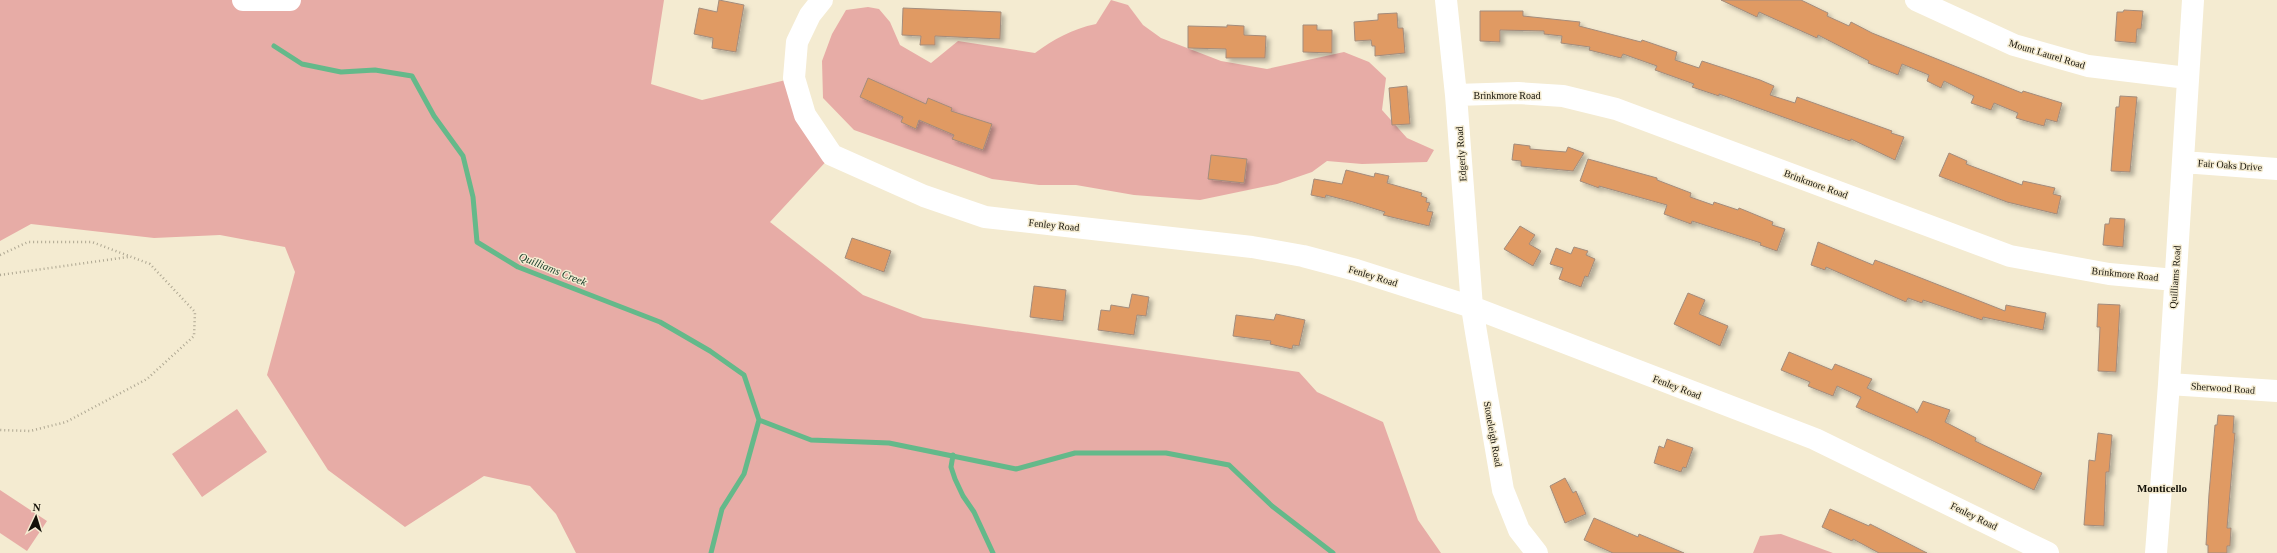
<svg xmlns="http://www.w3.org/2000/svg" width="2277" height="553" font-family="Georgia,serif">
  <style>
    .green { fill: #e7aca6 }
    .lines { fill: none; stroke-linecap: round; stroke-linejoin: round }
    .stream { stroke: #64b98a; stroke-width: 5 }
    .building { fill: #e09a64; stroke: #a38c7c; filter: url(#shadow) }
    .path { stroke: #aea792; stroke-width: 2.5; stroke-dasharray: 1 3; stroke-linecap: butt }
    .minor { stroke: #fff; stroke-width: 22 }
    .labels { text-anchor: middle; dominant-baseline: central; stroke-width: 3; stroke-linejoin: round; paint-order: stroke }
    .street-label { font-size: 10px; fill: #141108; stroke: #f4ebd1 }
    .water-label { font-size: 11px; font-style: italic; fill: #173c29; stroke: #f4ebd1 }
    .neighbourhood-label { font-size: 11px; font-weight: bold; fill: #141108; stroke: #f4ebd1 }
  </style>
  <defs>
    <filter id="shadow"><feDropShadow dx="3.5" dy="3.5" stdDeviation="2" flood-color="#0004"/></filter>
  </defs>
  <rect width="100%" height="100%" fill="#f4ebd1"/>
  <!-- green -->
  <path class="green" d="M0 0H664L651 84 702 100 794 78 832 155 770 222 863 295 923 318 1299 372 1317 392 1383 422 1418 520 1441 553H576L556 514 530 486 484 476 405 527 328 470 267 375 295 272 285 247 220 235 154 238 31 224 0 241Z
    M1111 0 1128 5 1143 25 1161 38 1221 61 1267 69 1344 52 1369 62 1386 78 1382 110 1407 138 1434 150 1427 162 1362 164 1327 161 1312 172 1277 184 1200 200 1134 195 1076 185H1039L992 179 854 130 823 98 822 61 832 34 846 10 868 7 879 9 890 22 900 45 931 63 958 41 1035 53C1054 39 1072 29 1096 24Z
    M237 409 267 452 202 497 172 454Z
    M0 490 47 521 27 551 0 533Z
    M1781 534 1833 553H1753L1760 536Z"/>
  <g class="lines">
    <!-- stream -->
    <path class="stream" d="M274 46 302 64 341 72 375 70 412 76 434 116 463 156 473 197 477 242 518 267 660 322 710 351 744 375 759 420 744 474 722 509 711 553
      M759 420 811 440 889 443 1016 469 1075 453H1166L1229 465 1272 506 1333 553
      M953 455 951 467 955 479 963 496 974 512 993 553"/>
  </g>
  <!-- building -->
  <path class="building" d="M719 0 744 5 736 52 712 48 713 38 694 34 699 8 717 12Z
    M1721 0H1801L1828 13 1827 16 1849 26 1851 22 1872 33 2022 93 2023 91 2062 103 2057 122 2046 119 2044 126 2026 121 2016 118 2018 113 1994 103 1991 110 1971 103 1974 96 1944 81 1941 88 1927 81 1929 75 1902 64 1898 75 1868 63 1869 61 1818 35 1817 38 1759 12 1757 17Z
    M903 8 1001 12 1000 39 935 36V45H920L921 36 902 35Z
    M2124 10 2143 11 2141 29H2137L2136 43 2115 41 2117 12H2123Z
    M1480 11H1523V16L1580 22 1579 26 1641 42 1642 40 1677 52 1675 60 1699 68 1702 61 1760 80 1774 86 1770 95 1795 103 1797 97 1892 131 1891 133 1904 137 1895 160 1851 139 1850 141 1719 94V96L1692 87 1694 84 1655 70 1657 66 1623 54 1621 58 1589 50 1590 47 1561 43 1562 36 1544 34V31L1500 30V42L1480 41Z
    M1397 13 1398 28H1403L1405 53 1375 56V46H1372L1371 40 1355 41 1354 22 1378 20V14Z
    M1227 25 1244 26V35L1266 36 1265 58H1226V49L1188 48V26L1227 27Z
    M1303 25H1317V30H1332V53L1303 52Z
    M868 78 926 104 928 98 952 108 951 111 992 124 983 150 952 139 954 135 919 120 916 129 901 122 903 117 860 97Z
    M1407 86 1410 124 1392 125 1389 88Z
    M2120 96 2137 97 2130 172 2111 171 2116 107H2119Z
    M1514 144 1530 146V149L1566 152 1568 147 1584 153 1573 171 1521 166V161L1512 160Z
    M1949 153 1967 161 1966 164 2022 185 2023 181 2055 188 2053 194 2061 196 2057 214 2007 202 1939 176Z
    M1211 155 1247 159 1244 183 1208 179Z
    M1588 159 1657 178V180L1691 193 1690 197 1713 205 1714 202 1738 210 1739 208 1773 222 1772 225 1785 229 1777 251 1760 245 1761 243 1692 221 1691 224 1664 214 1667 205 1599 186V188L1580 181Z
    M1346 170 1374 177 1375 173 1389 176 1387 183 1422 193 1421 196 1427 198 1426 202 1430 203 1427 211 1433 212 1429 226 1383 215 1385 212 1353 202 1326 195 1325 198 1311 195 1314 179 1342 184Z
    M2110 218 2125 219 2123 247 2103 245 2105 224H2109Z
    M1520 226 1535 235 1529 244 1541 251 1533 266 1504 249Z
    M852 238 891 251 884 272 845 258Z
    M1818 242 1873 265 1875 260 2005 311 2006 305 2046 313 2043 330 1983 317 1982 320 1923 300 1922 303 1908 298 1906 302 1826 267 1825 270 1811 265Z
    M1574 247 1588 251 1586 255 1595 259 1588 277 1585 276 1581 287 1559 279 1563 268 1550 264 1556 248 1571 254Z
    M1034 286 1066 290 1063 321 1030 317Z
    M1688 293 1705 300 1699 314 1728 326 1720 346 1674 324Z
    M1132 294 1149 297 1146 316 1137 315 1134 335 1098 330 1101 310 1110 311 1111 305 1129 308Z
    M2098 304 2120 305 2116 372 2098 371 2100 327H2097Z
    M1276 314 1305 320 1299 346 1293 345 1292 349 1270 344 1271 341 1233 336 1236 315 1274 320Z
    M1789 352 1832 370 1835 364 1872 379 1867 388 1914 409 1917 413 1923 401 1950 410 1945 422 1976 438 1975 441 2042 473 2034 490 1927 438 1856 407 1861 397 1837 386 1833 396 1808 386 1810 382 1781 370Z
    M2218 415 2234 416 2233 433H2235L2227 528H2231L2230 546H2227V553H2208V545H2206L2209 494 2215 425H2217Z
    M2098 433 2112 435 2109 472H2106L2104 526 2084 525 2089 460 2095 461Z
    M1667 439 1693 448 1686 468 1683 467 1681 472 1654 463 1659 446 1664 448Z
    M1565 478 1573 493 1576 491 1586 514 1565 523 1550 486Z
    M1830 509 1869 526 1870 524 1927 553H1879L1853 539 1852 541 1822 527Z
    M1594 518 1638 537 1639 534 1684 553H1613L1584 540Z"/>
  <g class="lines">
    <!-- path -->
    <path class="path" d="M0 255 28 242H92L150 264 195 312 194 336 147 379 66 422 30 431 0 430
      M0 275 128 257"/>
    <!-- minor -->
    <path class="minor" d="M243 0H290
      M822 0 810 15 797 42 794 78 805 115 832 155 924 196 985 217 1252 247 1303 256 1356 270 1472 307 1815 439 2048 553
      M1446 0 1456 95 1472 307 1476 332 1503 490 1519 530 1537 553
      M1916 0 2014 45 2088 66 2187 78
      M1456 95 1518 93 1563 96 1616 109 2010 256 2109 274 2175 280
      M2183 162 2277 169
      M2169 384 2277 391
      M2156 553 2169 384 2193 0"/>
  </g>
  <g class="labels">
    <!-- street labels -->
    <g class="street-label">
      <text transform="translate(2047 54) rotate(17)">Mount Laurel Road</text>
      <text x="1507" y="95">Brinkmore Road</text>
      <text transform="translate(1461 154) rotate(-94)">Edgerly Road</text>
      <text transform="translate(2230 165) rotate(4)">Fair Oaks Drive</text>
      <text transform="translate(1816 184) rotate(20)">Brinkmore Road</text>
      <text transform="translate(1054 225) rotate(6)">Fenley Road</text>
      <text transform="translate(2125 274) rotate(6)">Brinkmore Road</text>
      <text transform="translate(1373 276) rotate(17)">Fenley Road</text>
      <text transform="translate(2175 277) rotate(-86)">Quilliams Road</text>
      <text transform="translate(1677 387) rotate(21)">Fenley Road</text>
      <text transform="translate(2223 388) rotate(4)">Sherwood Road</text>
      <text transform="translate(1493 434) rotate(80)">Stoneleigh Road</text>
      <text transform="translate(1974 516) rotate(26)">Fenley Road</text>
    </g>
    <!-- water labels -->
    <g class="water-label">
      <text transform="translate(553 269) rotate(22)">Quilliams Creek</text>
    </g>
    <!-- neighbourhood labels -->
    <g class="neighbourhood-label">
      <text x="2162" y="488">Monticello</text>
    </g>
  </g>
  <!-- north arrow -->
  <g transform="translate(36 517) rotate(4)" stroke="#f4ebd1" stroke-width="3" paint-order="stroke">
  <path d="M0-3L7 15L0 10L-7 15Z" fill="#141108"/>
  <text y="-6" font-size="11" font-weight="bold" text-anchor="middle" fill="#141108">N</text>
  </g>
</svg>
